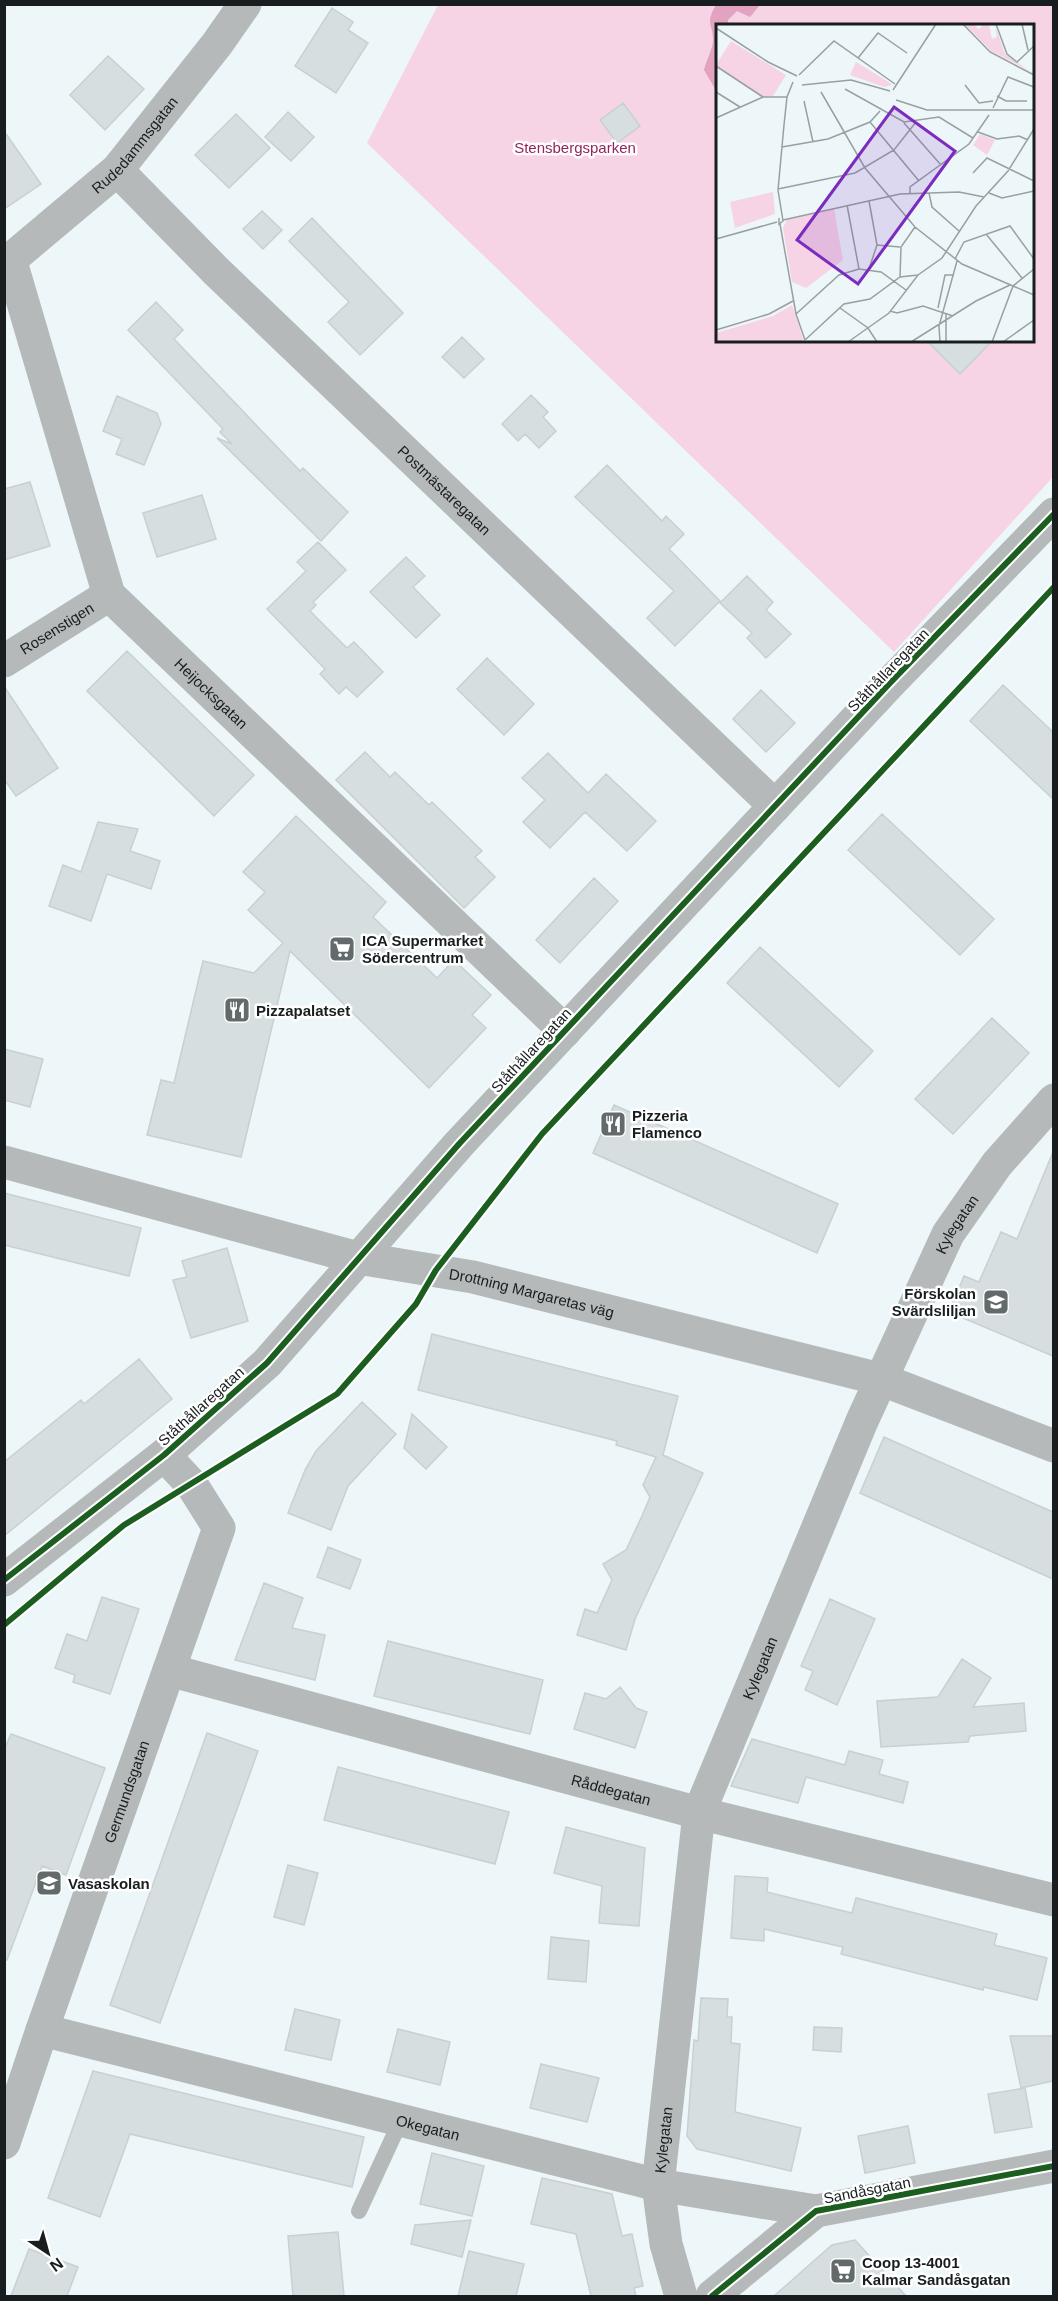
<svg xmlns="http://www.w3.org/2000/svg" width="1058" height="2301" font-family="Arial,sans-serif">
  <style>
    .green { fill: #f6d4e5; fill-rule: evenodd }
    .water { fill: #e2a3c1 }
    .building { fill: #d6dee0; stroke: #c8d0d1; stroke-width: 1.5 }
    .lines { fill: none; stroke-linecap: round; stroke-linejoin: round }
    .lane { stroke: #b5b9b9; stroke-width: 16 }
    .street { stroke: #b5b9b9; stroke-width: 33 }
    .cycleway-casing { stroke: #fff; stroke-width: 10 }
    .cycleway { stroke: #1b5e20; stroke-width: 6 }
    .labels { text-anchor: middle; dominant-baseline: central; stroke-width: 5; stroke-linejoin: round; paint-order: stroke }
    .street-label { font-size: 15px; fill: #181e1f; stroke: #fff }
    .park-label { font-size: 15px; fill: #93245f; stroke: #fff }
    .poi-label { font-size: 15px; font-weight: bold; fill: #181e1f; stroke: #fff; text-anchor: start }
    .inset-road { fill: none; stroke: #98a0a1; stroke-width: 1.5 }
    .view { fill: #7b2cbf; fill-opacity: 0.15; stroke: #7b2cbf; stroke-width: 3 }
    .inset-edge { fill: none; stroke: #181e1f; stroke-width: 3 }
  </style>
  <rect width="100%" height="100%" fill="#edf6f8"/>
  <!-- green -->
  <path class="green" d="M438 5H1053V477L894 652 367 143ZM718 26H1032V340H718Z"/>
  <!-- water -->
  <path class="water" d="M716 5H760L750 17 737 11 728 20V25L718 26 715 71 717 75V92L704 70C706 61 712 50 713 42 714 24 704 25 716 5Z"/>
  <!-- building -->
  <path class="building" d="M332 8 353 22 348 30 368 43 336 93 295 66Z
    M108 56 144 89 105 130 70 95Z
    M623 103 640 126 617 143 600 120Z
    M288 112 314 137 291 161 265 137Z
    M236 114 270 148 229 188 195 155Z
    M4 131 41 184 4 209Z
    M262 211 282 230 263 249 243 229Z
    M312 218 403 313 360 355 328 322 349 302 289 241Z
    M156 302 183 330 174 339 300 471 303 468 348 512 321 541 217 438 232 444 220 432 223 429 128 330Z
    M462 337 484 359 464 378 442 357Z
    M926 340H993L960 374Z
    M531 395 548 412 543 417 556 431 539 448 525 434 518 441 502 424Z
    M117 396 157 413 161 424 144 465 116 454 122 439 103 431Z
    M607 465 662 521 666 516 684 534 669 549 720 601 675 646 647 618 674 591 575 497Z
    M30 482 50 546 4 560V489Z
    M202 495 216 539 157 557 143 513Z
    M318 542 346 570 313 602 316 605 310 611 347 648 354 642 383 672 357 697 346 687 339 694 320 674 325 669 267 609 306 571 297 562Z
    M406 557 425 576 413 587 440 615 416 638 370 592Z
    M747 576 773 602 766 610 791 634 766 658 747 638 752 633 720 603Z
    M127 651 254 775 214 816 87 691Z
    M487 658 534 704 504 735 457 689Z
    M1003 685 1053 732V799L970 721Z
    M4 686 58 768 16 796 4 779Z
    M761 690 795 723 766 752 733 719Z
    M365 752 390 777 395 772 429 805 432 802 482 851 475 857 495 877 464 908 336 780Z
    M548 753 588 793 606 774 656 821 627 851 585 812 550 848 523 822 545 800 522 778Z
    M882 814 994 919 960 955 848 850Z
    M296 816 386 902 373 917 437 978 454 960 491 995 472 1015 486 1028 429 1088 290 951 241 1157 147 1135 161 1080 174 1083 203 961 254 973 283 943 248 910 265 892 243 872Z
    M98 822 138 829 130 851 160 861 151 889 107 874 91 921 49 906 63 865 81 872Z
    M594 878 618 901 560 963 536 940Z
    M760 947 873 1051 839 1087 727 983Z
    M992 1018 1029 1053 953 1134 915 1099Z
    M4 1049 43 1059 30 1107 4 1100Z
    M614 1105 838 1204 817 1253 593 1153Z
    M1053 1152V1356L949 1312 964 1276 979 1282 1001 1232 1017 1239Z
    M4 1193 141 1228 129 1276 4 1245Z
    M227 1248 248 1321 191 1338 173 1280 187 1277 182 1261Z
    M432 1334 678 1396 663 1455 703 1473 635 1619 626 1650 577 1635 585 1609 597 1613 612 1580 603 1564 626 1550 642 1516 650 1497 643 1485 656 1457 616 1445 617 1441 418 1390Z
    M139 1359 172 1399 4 1536V1462L81 1400 84 1404Z
    M362 1402 396 1434 348 1486 331 1530 288 1513 305 1470 316 1451Z
    M412 1414 447 1447 426 1469 404 1448Z
    M884 1437 1053 1512V1579L860 1493Z
    M328 1547 361 1560 350 1589 317 1577Z
    M264 1583 303 1598 292 1628 325 1635 315 1680 235 1660Z
    M102 1597 139 1609 110 1694 73 1682 75 1675 55 1668 67 1634 87 1641Z
    M830 1599 875 1619 837 1705 805 1690 813 1671 801 1666Z
    M388 1641 543 1680 530 1734 374 1696Z
    M962 1659 991 1678 973 1707 1024 1703 1026 1731 970 1736 968 1742 881 1747 877 1701 938 1697Z
    M620 1687 636 1708 647 1712 635 1748 574 1729 585 1693 606 1699Z
    M207 1733 258 1751 160 2023 110 2005Z
    M11 1734 105 1768 66 1875 42 1866 7 1960H4V1750Z
    M752 1739 845 1765 849 1751 883 1760 879 1774 908 1782 903 1803 806 1777 798 1803 731 1786Z
    M338 1767 509 1812 495 1864 324 1820Z
    M566 1827 645 1848 639 1926 599 1923 602 1886 554 1873Z
    M288 1865 318 1873 304 1925 274 1917Z
    M735 1876 768 1878 767 1892 852 1913 856 1898 997 1934 994 1945 1047 1958 1037 2000 984 1987 983 1990 841 1954 843 1947 764 1929V1941L731 1938Z
    M551 1937 589 1941 586 1982 548 1979Z
    M701 1998 728 1999 727 2017H732L731 2043 740 2044 735 2112 801 2128 791 2171 697 2149 687 2136 694 2040 698 2041Z
    M295 2009 340 2020 331 2060 285 2050Z
    M814 2027 842 2028 841 2052 813 2050Z
    M398 2029 450 2042 440 2085 387 2072Z
    M1010 2036H1053V2081L1021 2088Z
    M541 2064 599 2078 587 2122 530 2108Z
    M93 2071 364 2137 352 2187 130 2134 100 2217 48 2198Z
    M1025 2088 1032 2127 995 2133 988 2094Z
    M908 2126 915 2163 865 2173 858 2136Z
    M432 2153 484 2166 472 2216 420 2204Z
    M542 2178 612 2194 622 2236 632 2234 643 2286 634 2288 636 2296H591L576 2234 531 2224Z
    M471 2220 462 2257 411 2244 415 2225Z
    M338 2232 344 2296H293L288 2236Z
    M855 2240 906 2296H774L832 2245Z
    M29 2249 78 2267 67 2296H11Z
    M469 2251 524 2264 516 2296H458Z"/>
  <g class="lines">
    <!-- lane -->
    <path class="lane" d="M359 2211 401 2120"/>
    <!-- street -->
    <g class="street">
      <path id="s1" d="M117 170 216 271 775 806"/>
      <path id="s2" d="M11 262 109 595 565 1031"/>
      <path id="s3" d="M4 265 117 170 217 44 245 4"/>
      <path id="s4" d="M4 661 109 595"/>
      <path id="s5" d="M4 1162 358 1258 473 1277 880 1379 1054 1446"/>
      <path d="M4 1580 164 1455 267 1363 459 1144 890 683 1054 514"/>
      <path id="s6" d="M169 1670 699 1813 1054 1900"/>
      <path id="s7" d="M42 2030 658 2185 816 2211"/>
      <path id="s8" d="M4 2143 42 2030 219 1528 192 1485 164 1455"/>
      <path id="s9" d="M681 2296 666 2244 658 2185 699 1813 862 1421 948 1234 997 1164 1054 1100"/>
      <path d="M712 2296 816 2211 1054 2166"/>
    </g>
    <defs>
      <path id="cycleway" d="M4 1580 164 1455 267 1363 459 1144 890 683 1054 514
        M4 1625 124 1525 337 1394 416 1304 436 1270 542 1134 1054 587
        M712 2296 816 2211 1054 2166"/>
    </defs>
    <!-- cycleway casing -->
    <use href="#cycleway" class="cycleway-casing"/>
    <!-- cycleway -->
    <use href="#cycleway" class="cycleway"/>
  </g>
  <!-- icons -->
  <defs>
    <symbol id="supermarket-square" viewBox="-11 -11 22 22"><rect x="-9" y="-9" width="18" height="18" rx="4" fill="#636a6b" stroke="#fff"/><path d="M-6-5.5h2.5l.6 2H6L4.5 2H-2.5L-4.4-4H-6ZM-1.5 3.2a1.3 1.3 0 1 0 .1 0ZM3 3.2a1.3 1.3 0 1 0 .1 0Z" fill="#fff"/></symbol>
    <symbol id="restaurant-square" viewBox="-11 -11 22 22"><rect x="-9" y="-9" width="18" height="18" rx="4" fill="#636a6b" stroke="#fff"/><path d="M-5-6h1v4h1v-4h1v4h1v-4h1v5L-1.5 .5V6h-2V.5L-5-1ZM5-6V6H3V1.5H1.5Q1.5-4 5-6Z" fill="#fff"/></symbol>
    <symbol id="school-square" viewBox="-11 -11 22 22"><rect x="-9" y="-9" width="18" height="18" rx="4" fill="#636a6b" stroke="#fff"/><path d="M0-5L7-2L0 1L-7-2ZM-4 1L0 2.5L4 1V4Q0 6-4 4Z" fill="#fff"/></symbol>
  </defs>
  <g fill-rule="evenodd">
    <use href="#supermarket-square" x="327" y="934" width="30" height="30"/>
    <use href="#restaurant-square" x="222" y="995" width="30" height="30"/>
    <use href="#restaurant-square" x="598" y="1109" width="30" height="30"/>
    <use href="#school-square" x="981" y="1287" width="30" height="30"/>
    <use href="#school-square" x="34" y="1868" width="30" height="30"/>
    <use href="#supermarket-square" x="828" y="2256" width="30" height="30"/>
  </g>
  <g class="labels">
    <!-- street labels -->
    <g class="street-label">
      <text stroke="none"><textPath href="#s3" startOffset="178">Rudedammsgatan</textPath></text>
      <text stroke="none"><textPath href="#s1" startOffset="458">Postmästaregatan</textPath></text>
      <text stroke="none"><textPath href="#s4" startOffset="62">Rosenstigen</textPath></text>
      <text transform="translate(888 670) rotate(-46)">Ståthållaregatan</text>
      <text stroke="none"><textPath href="#s2" startOffset="489">Heijocksgatan</textPath></text>
      <text transform="translate(531 1050) rotate(-47)">Ståthållaregatan</text>
      <text stroke="none"><textPath href="#s9" startOffset="1131">Kylegatan</textPath></text>
      <text stroke="none"><textPath href="#s5" startOffset="544">Drottning Margaretas väg</textPath></text>
      <text transform="translate(201 1406) rotate(-42)">Ståthållaregatan</text>
      <text stroke="none"><textPath href="#s9" startOffset="645">Kylegatan</textPath></text>
      <text stroke="none"><textPath href="#s6" startOffset="458">Råddegatan</textPath></text>
      <text stroke="none"><textPath href="#s8" startOffset="372">Germundsgatan</textPath></text>
      <text stroke="none"><textPath href="#s7" startOffset="398">Okegatan</textPath></text>
      <text stroke="none"><textPath href="#s9" startOffset="159">Kylegatan</textPath></text>
      <text transform="translate(867 2190) rotate(-11)">Sandåsgatan</text>
    </g>
    <!-- park labels -->
    <g class="park-label">
      <text x="575" y="147">Stensbergsparken</text>
    </g>
    <!-- poi labels -->
    <g class="poi-label">
      <text x="362" y="940">ICA Supermarket<tspan x="362" dy="17">Södercentrum</tspan></text>
      <text x="256" y="1010">Pizzapalatset</text>
      <text x="632" y="1115">Pizzeria<tspan x="632" dy="17">Flamenco</tspan></text>
      <text x="976" y="1293" text-anchor="end">Förskolan<tspan x="976" dy="17">Svärdsliljan</tspan></text>
      <text x="68" y="1883">Vasaskolan</text>
      <text x="862" y="2262">Coop 13-4001<tspan x="862" dy="17">Kalmar Sandåsgatan</tspan></text>
    </g>
  </g>
  <!-- overview -->
  <g transform="translate(716 24)">
    <rect width="318" height="318" fill="#edf6f8"/>
    <path d="M249 0H258L262 5 266 3 265 0 273 1 276 15 281 13 279 1 289 30 314 47 275 27ZM15 17 70 51 57 72 47 73 0 41ZM140 38 171 57 176 61 168 63 134 51ZM264 110 279 116 271 131 257 121ZM57 168 59 190 19 204 14 178ZM118 185 127 236 90 264 76 258 67 204 71 195ZM76 281 88 318H0V309L57 292Z" fill="#f6d4e5"/>
    <path class="inset-road" d="M247 0 274 28 318 51M280 0 291 30 301 38 318 22M306 0 312 26M0 4 52 38 81 52M142 34 162 9 191 29M0 42 47 73M83 51 118 17 179 60M86 61 135 56 174 67M249 61 263 79 277 77M129 65 188 98 223 93 257 114M177 66 220 0M0 68 24 83M105 68 149 144 199 203 246 240 318 271M281 72 290 77H311M180 76 211 86H318M88 77 97 118M277 84 292 53 318 63M0 94 47 73H71M154 98 203 157M188 99 225 141M262 108 281 115 303 112 312 116M66 123 112 115 154 98 164 87M257 149 271 134 318 157M62 165 139 149 178 126 200 98M194 169V163L253 120 273 91M213 169 216 183 243 207M273 169 286 174 318 167M131 181 143 245M63 194V200L67 197 62 166 68 101 71 73 77 58M67 196 184 170 243 168 268 173M64 200 80 290 89 316M270 210 306 254M0 215 61 198M161 221 184 223M239 235 248 218 294 202 318 235M153 245 161 221 153 177M184 253 185 223 199 203M124 284 152 304 161 318M222 284 229 251H238M174 287 181 289 207 282 237 292M230 289V318M80 290 123 251 143 245 165 248 190 266M0 306 53 290 77 277M89 316 128 280 154 275 184 253 202 251M132 318 173 289 202 251 226 234 260 182 292 147 318 105M195 318 260 277 294 261M224 318 223 302 241 237M276 318 297 262 318 245M287 318 318 296"/>
    <path class="view" d="M178 83 239 127 142 260 81 216Z"/>
    <rect width="318" height="318" class="inset-edge"/>
  </g>
  <!-- border -->
  <rect width="1058" height="2301" fill="none" stroke="#181e1f" stroke-width="12"/>
  <!-- north arrow -->
  <g transform="translate(48 2253) rotate(144)" stroke="#ffffff" stroke-width="4.5" paint-order="stroke">
  <path d="M0-4.5L10 22L0 15L-10 22Z" fill="#181e1f"/>
  <text y="-9" font-size="16" font-weight="bold" text-anchor="middle" fill="#181e1f">N</text>
  </g>
</svg>
